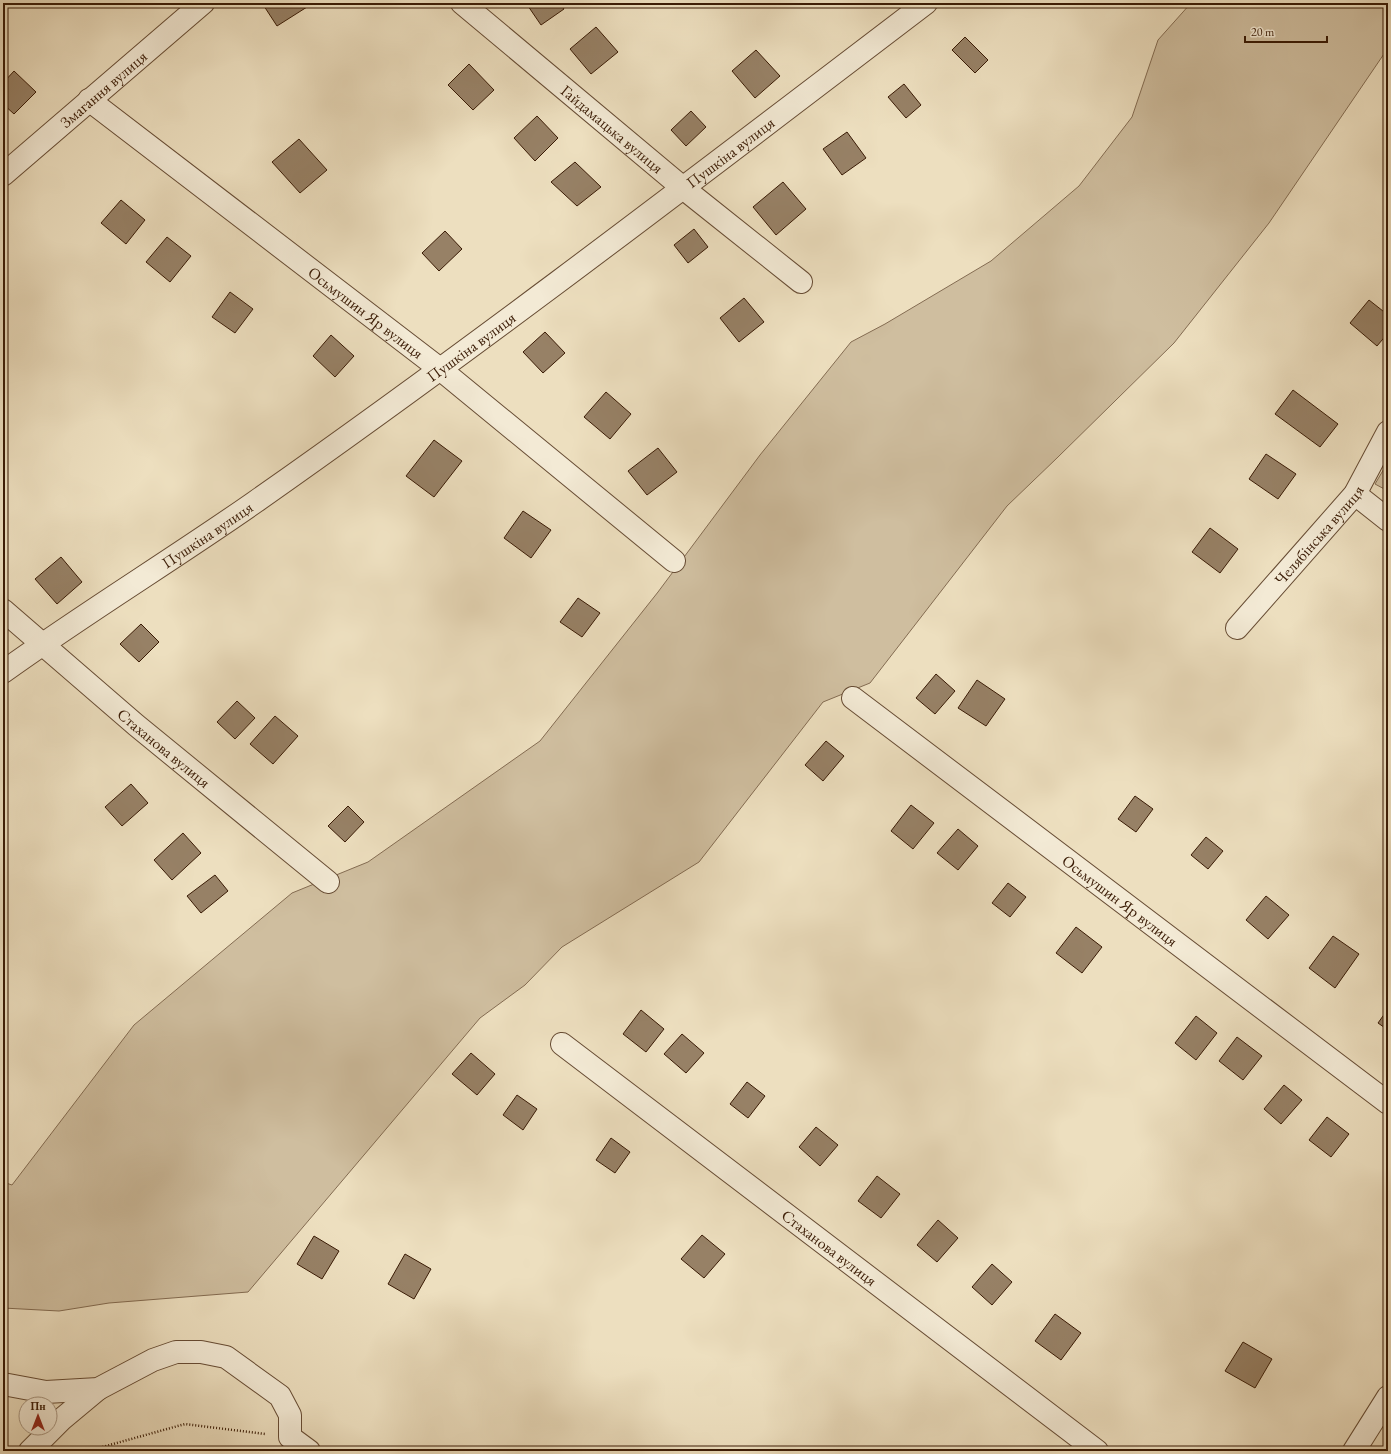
<svg xmlns="http://www.w3.org/2000/svg" width="1391" height="1454" font-family="'EB Garamond',serif">
  <style>
    .green { fill: #cfbe9f; stroke: #846c52 }
    .building { fill: #978166; stroke: #3a1b05 }
    .lines { fill: none; stroke-linecap: round; stroke-linejoin: round }
    .minor-casing { stroke: #674c34; stroke-width: 24 }
    .path { stroke: #3a1b05; stroke-width: 2.5; stroke-dasharray: 1 2; stroke-linecap: butt }
    .minor { stroke: #f3ead5; stroke-width: 22 }
    .labels { text-anchor: middle; dominant-baseline: central; stroke-width: 3; stroke-linejoin: round; paint-order: stroke }
    .street-label { font-size: 16px; fill: #3a1b05; stroke: #f3ead5 }
  </style>
  <rect width="100%" height="100%" fill="#eddfbf"/>
  <filter id="stains"><feTurbulence type="fractalNoise" baseFrequency=".005" numOctaves="4"/><feColorMatrix values="0 0 0 0 .2 0 0 0 0 .09 0 0 0 0 .02 0 0 0 .5 -.17"/></filter>
  <radialGradient id="worn" r=".72"><stop offset=".6" stop-color="#630" stop-opacity="0"/><stop offset="1" stop-color="#630" stop-opacity=".3"/></radialGradient>
  <!-- green -->
  <path class="green" d="M1191 3H1388V48L1269 223 1174 343 1057 458 1007 506 870 683 823 702 699 862 562 947 525 985 480 1018 248 1292 109 1303 59 1311 3 1308V1182L12 1185 134 1025 292 893 368 862 540 741 658 592 760 455 851 342 885 324 991 261 1079 186 1132 117 1158 40Z
    M1388 462V491L1375 484Z"/>
  <!-- building -->
  <path class="building" d="M262 3H304L307 7 277 26Z
    M532 3H560L564 9 541 25 528 6Z
    M596 27 618 52 591 74 570 49Z
    M965 37 988 60 975 73 952 50Z
    M756 50 780 76 755 98 732 71Z
    M469 64 494 90 473 110 448 85Z
    M14 71 36 92 14 114 3 104V83Z
    M904 84 921 105 906 118 888 97Z
    M691 111 706 127 686 146 671 130Z
    M537 116 558 138 535 161 514 138Z
    M847 132 866 158 842 175 823 149Z
    M299 139 327 170 300 193 272 162Z
    M575 162 601 187 577 206 551 182Z
    M783 182 806 209 776 235 753 207Z
    M121 200 145 220 126 244 101 223Z
    M694 229 708 247 688 263 674 245Z
    M445 231 462 249 439 271 422 253Z
    M167 237 191 256 170 282 146 262Z
    M230 292 253 309 235 333 212 317Z
    M744 298 764 322 739 342 720 318Z
    M1369 300 1388 315V333L1377 346 1350 323Z
    M545 332 565 353 543 373 523 352Z
    M331 335 354 356 335 377 313 356Z
    M1293 390 1338 424 1320 447 1275 414Z
    M606 392 631 414 610 439 584 417Z
    M434 440 462 461 434 497 406 476Z
    M658 448 677 472 647 495 628 471Z
    M1266 454 1296 474 1278 499 1249 479Z
    M523 511 551 530 531 558 504 538Z
    M1210 528 1238 549 1220 573 1192 552Z
    M61 557 82 582 57 604 35 579Z
    M578 598 600 613 582 637 560 622Z
    M141 624 159 642 139 662 120 644Z
    M936 674 955 691 935 714 916 698Z
    M977 680 1005 699 986 726 958 708Z
    M237 701 255 718 235 739 217 722Z
    M275 716 298 736 273 764 250 744Z
    M826 741 844 756 823 781 805 765Z
    M131 784 148 803 122 826 105 807Z
    M1135 796 1153 809 1136 832 1118 819Z
    M911 805 934 823 913 849 891 831Z
    M348 806 364 822 345 842 328 826Z
    M958 829 978 846 958 870 937 853Z
    M183 833 201 853 172 880 154 860Z
    M1206 837 1223 851 1208 869 1191 855Z
    M215 875 228 891 201 913 187 896Z
    M1008 883 1026 897 1010 917 992 903Z
    M1266 896 1289 915 1268 939 1246 920Z
    M1076 927 1102 947 1082 973 1056 953Z
    M1333 936 1359 954 1335 988 1309 968Z
    M1388 1009V1030L1378 1023Z
    M641 1010 664 1029 646 1052 623 1034Z
    M1196 1016 1217 1033 1196 1060 1175 1043Z
    M682 1034 704 1053 686 1073 664 1054Z
    M1237 1037 1262 1056 1243 1080 1219 1061Z
    M471 1053 495 1074 477 1095 452 1074Z
    M747 1082 765 1096 748 1118 730 1104Z
    M1284 1085 1302 1100 1281 1124 1264 1109Z
    M517 1095 537 1109 523 1130 503 1115Z
    M1327 1117 1349 1134 1331 1157 1309 1140Z
    M816 1127 838 1145 820 1166 799 1147Z
    M611 1138 630 1152 615 1173 596 1160Z
    M877 1176 900 1194 881 1218 858 1201Z
    M938 1220 958 1238 937 1262 917 1245Z
    M702 1235 725 1254 704 1278 681 1259Z
    M314 1236 339 1251 322 1279 297 1264Z
    M405 1254 431 1269 414 1299 388 1284Z
    M992 1264 1012 1282 992 1305 972 1287Z
    M1055 1314 1081 1333 1061 1360 1035 1341Z
    M1243 1342 1272 1359 1255 1388 1225 1371Z"/>
  <g class="lines">
    <defs>
      <g id="minor">
        <path id="s1" d="M462 3 683 188 801 282"/>
        <path id="s2" d="M89 100 440 369 674 561"/>
        <path id="s3" d="M3 175 203 3"/>
        <path d="M1355 494 1388 520"/>
        <path id="s4" d="M3 610 136 725 328 882"/>
        <path id="s5" d="M1237 628 1355 494 1388 432"/>
        <path id="s6" d="M3 672C85 613 172 560 255 502 483 342 704 172 926 3"/>
        <path id="s7" d="M853 698 1388 1103"/>
        <path id="s8" d="M562 1044 1097 1451"/>
        <path d="M3 1384 46 1392 98 1389 153 1360 176 1352H201L226 1357 280 1396 290 1415V1437L309 1451"/>
        <path d="M30 1451 62 1419 98 1389"/>
        <path d="M1354 1451 1388 1397"/>
      </g>
    </defs>
    <!-- minor casing -->
    <use href="#minor" class="minor-casing"/>
    <!-- path -->
    <path class="path" d="M88 1451 185 1424 265 1434"/>
    <!-- minor -->
    <use href="#minor" class="minor"/>
  </g>
  <g class="labels">
    <!-- street labels -->
    <g class="street-label">
      <text stroke="none"><textPath href="#s3" startOffset="132">Змагання вулиця</textPath></text>
      <text stroke="none"><textPath href="#s1" startOffset="196">Гайдамацька вулиця</textPath></text>
      <text stroke="none"><textPath href="#s6" startOffset="894">Пушкіна вулиця</textPath></text>
      <text stroke="none"><textPath href="#s2" startOffset="349">Осьмушин Яр вулиця</textPath></text>
      <text stroke="none"><textPath href="#s6" startOffset="570">Пушкіна вулиця</textPath></text>
      <text stroke="none"><textPath href="#s5" startOffset="124">Челябінська вулиця</textPath></text>
      <text stroke="none"><textPath href="#s6" startOffset="246">Пушкіна вулиця</textPath></text>
      <text stroke="none"><textPath href="#s4" startOffset="212">Стаханова вулиця</textPath></text>
      <text stroke="none"><textPath href="#s7" startOffset="335">Осьмушин Яр вулиця</textPath></text>
      <text stroke="none"><textPath href="#s8" startOffset="336">Стаханова вулиця</textPath></text>
    </g>
  </g>
  <!-- margin -->
  <rect width="1391" height="1454" fill="none" stroke="#eddfbf" stroke-width="16"/>
  <rect x="4" y="4" width="1383" height="1446" fill="none" stroke="#3a1b05" stroke-width="2"/>
  <rect x="8" y="8" width="1375" height="1438" fill="none" stroke="#3a1b05"/>
  <!-- north arrow -->
  <g transform="translate(38 1416)"><circle r="19" fill="#f3ead5" stroke="#a99782"/>
  <path d="M0-3L7 15L0 10L-7 15Z" fill="#8f2418"/>
  <text y="-6" font-size="11" font-weight="bold" text-anchor="middle" fill="#3a1b05">Пн</text>
  </g>
  <!-- scale -->
  <path d="M1245 36v6h82v-6" fill="none" stroke="#3a1b05" stroke-width="2"/>
  <text x="1251" y="36" font-size="12" fill="#3a1b05" stroke="#f3ead5" stroke-width="3" paint-order="stroke">20 m</text>
  <rect width="100%" height="100%" filter="url(#stains)"/>
  <rect width="100%" height="100%" fill="url(#worn)"/>
</svg>
